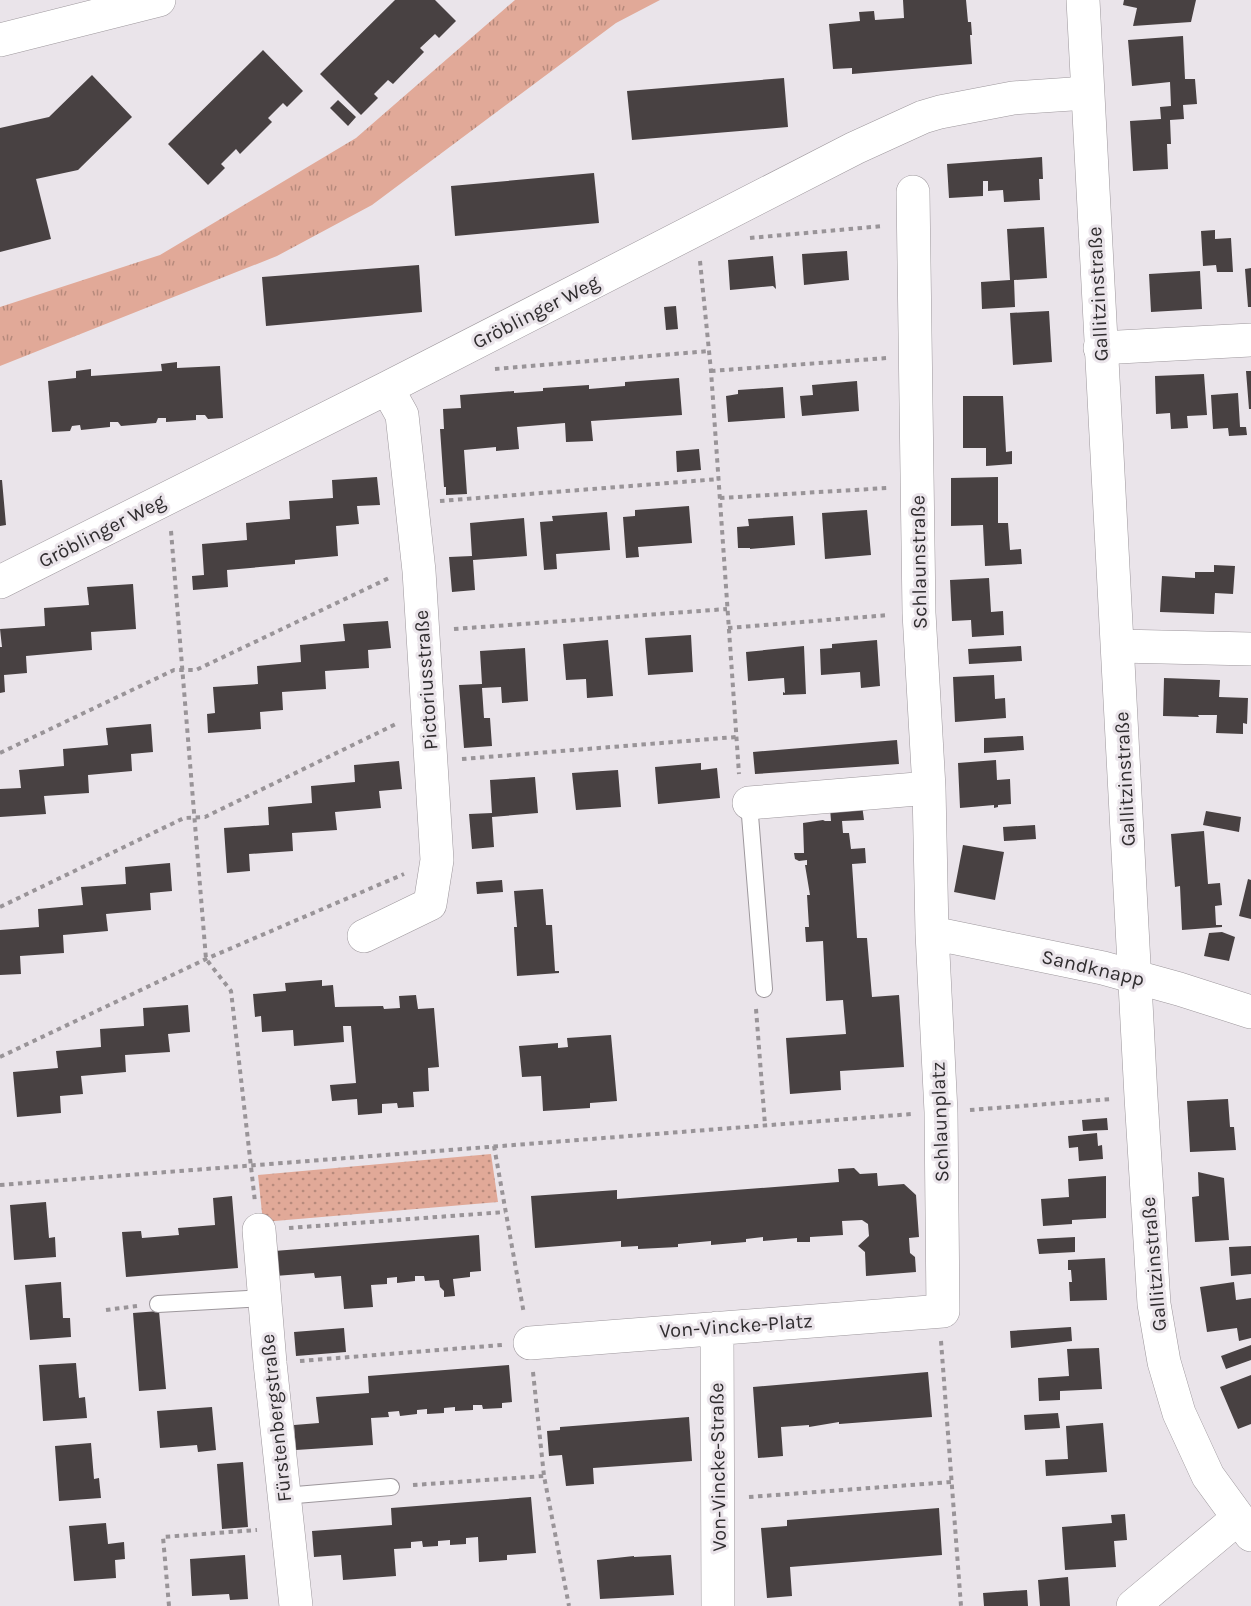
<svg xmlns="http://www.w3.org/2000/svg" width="1251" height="1606" font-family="Karla,sans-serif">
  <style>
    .grass { fill: url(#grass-tufts) }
    .park { fill: url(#park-dots) }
    .building { fill: #484142 }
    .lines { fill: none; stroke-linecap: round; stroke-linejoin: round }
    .lane-casing { stroke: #9d979c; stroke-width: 18 }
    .street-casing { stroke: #9d979c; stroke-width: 34 }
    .secondary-casing { stroke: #9d979c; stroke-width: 34 }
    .path { stroke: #999498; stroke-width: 4; stroke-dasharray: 4.5 4.5; stroke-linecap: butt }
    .lane { stroke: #fff; stroke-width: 16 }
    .street { stroke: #fff; stroke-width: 33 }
    .secondary { stroke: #fff; stroke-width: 33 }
    .labels { text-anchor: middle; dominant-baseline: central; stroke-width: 6; stroke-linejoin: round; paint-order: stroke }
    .street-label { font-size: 20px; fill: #302d2f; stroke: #eae4ea }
  </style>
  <defs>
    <pattern id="grass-tufts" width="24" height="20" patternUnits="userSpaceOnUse" patternTransform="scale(1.5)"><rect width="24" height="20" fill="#e1a998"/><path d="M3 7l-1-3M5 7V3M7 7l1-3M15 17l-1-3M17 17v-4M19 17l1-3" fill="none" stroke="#b78a7c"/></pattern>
    <pattern id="park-dots" width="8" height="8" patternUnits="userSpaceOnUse" patternTransform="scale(1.5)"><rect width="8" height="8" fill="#e1a998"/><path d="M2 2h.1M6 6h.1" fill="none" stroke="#b78a7c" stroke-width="1.8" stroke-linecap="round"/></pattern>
  </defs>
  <rect width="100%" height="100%" fill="#eae4ea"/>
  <!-- grass -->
  <path class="grass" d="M515 0H660L616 23 372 205 277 256 0 366V307L160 255 356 138Z"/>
  <!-- park -->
  <path class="park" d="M491 1154 498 1202 263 1222 258 1175Z"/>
  <!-- building -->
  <path class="building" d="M395 0H435L456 21 439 38 435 34 420 48 424 52 393 84 388 80 374 94 378 98 361 115 320 74Z
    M903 0H966L968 22H971L972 35H970L972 64 852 74V68L833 69 829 24 860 21 859 12 874 11 875 20 904 18Z
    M1124 0H1196L1191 22 1133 26 1137 8 1123 5Z
    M1183 36 1185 79H1195L1197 104 1183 105 1184 119 1170 120 1171 144H1167L1168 169 1133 171 1130 121 1161 119 1160 107 1171 106 1170 82 1132 86 1128 40Z
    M263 50 303 91 287 107 283 103 268 118 272 122 240 154 236 149 221 164 225 168 208 185 168 144Z
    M92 75 132 117 78 170 36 179 51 239 0 252V128L49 117Z
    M784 78 788 127 632 140 627 91Z
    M338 100 356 117 348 126 330 108Z
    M1042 157 1043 179H1039L1040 200 1004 202 1003 190 988 191V181H983V196L949 198 947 164Z
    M594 173 599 223 455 236 451 186Z
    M1044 227 1047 278 1014 280 1015 307 982 309 981 282 1010 280 1007 229Z
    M1215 230V239L1231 238 1233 272H1217L1216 265 1203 266 1201 231Z
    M847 251 849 280 804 285 802 254Z
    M773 256 776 289 773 286 730 290 728 260Z
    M419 265 422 312 266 326 262 277Z
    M1251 268V307H1248L1245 269Z
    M1200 271 1202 309 1151 312 1149 274Z
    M676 306 678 329 666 330 664 307Z
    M1049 311 1052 362 1013 365 1010 313Z
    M177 362V368L220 366 223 418 208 419 205 415H196V420L166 422V418H158L156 423 121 426 118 422H110V427L81 430 80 425 72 426 70 431 52 432 48 381 76 378V371L91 369V376L162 371 161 364Z
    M1246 371H1251V409H1249Z
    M1204 374 1207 415 1187 416 1188 428 1171 429 1170 413 1156 414 1155 376Z
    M679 378 682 415 591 421 593 441 566 442 565 423 517 427 519 449 496 451V447L464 450 467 494 446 495V487H444L440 429H444L443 409 461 408 460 395 514 391V393L543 391V388L589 385V389L625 386V382Z
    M857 381 859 411 802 416 800 396 813 395 812 385Z
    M783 387 785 418 728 422 726 396 738 394V390Z
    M1238 393 1240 427H1246L1247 435 1229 436 1228 428 1213 429 1211 395Z
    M963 396H1003L1006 452 1012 451V464L986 466V448H963Z
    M699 449 701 470 677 472 676 451Z
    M377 477 380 505 357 506 359 524 336 526 338 556 295 560V564L227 570 228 587 193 590 192 576 204 575 202 544 247 540 246 523 290 519 289 501 333 498 332 480Z
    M998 477V523H1008L1010 550 1021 549 1022 564 985 566 983 525 951 526V478Z
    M0 480H2L6 525 0 526Z
    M689 506 692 543 638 547 639 557 626 558 623 517 635 516V510Z
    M867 510 871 555 825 559 822 513Z
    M607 512 610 550 556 554 557 569 544 570 540 522 553 521 552 516Z
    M793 516 795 545 750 549V548H738L737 527 749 526 748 519Z
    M524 518 527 556 473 560 475 590 452 592 449 557 472 556 470 523Z
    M1214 565 1235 566 1233 594 1215 593 1214 614 1160 612 1162 576 1195 578V572H1214Z
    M989 578 991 612 1003 611 1004 635 972 637 971 620 952 621 950 580Z
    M133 584 136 629 91 632 92 650 26 656 27 673 4 675 5 692 0 693V647H2L0 629 45 626 44 608 89 605 87 587Z
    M388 621 391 648 368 650 369 668 325 671 326 689 282 692 283 710 260 712 261 729 208 733 207 714 215 713 213 687 258 684 257 666 301 662 300 645 345 641 343 624Z
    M691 635 693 672 648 675 645 638Z
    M608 640 613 696 587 698 586 679 566 680 563 644Z
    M877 640 880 686 861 688 860 672 821 675 820 649 832 648V644Z
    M804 646 806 694 783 695V692L785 693 784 678 748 681 746 652Z
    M1021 646 1022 661 969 664 968 649Z
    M525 648 528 701 502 703 501 687 482 688 484 718H490L492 746 464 748 459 685 482 684 480 651Z
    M994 675 995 699 1005 698 1006 718 955 722 953 677Z
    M1164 678 1220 680 1219 697 1248 698 1247 724 1243 723V734L1216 733 1217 715H1198L1199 717 1163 716Z
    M151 724 153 752 131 754 132 771 88 775 89 793 44 796 46 814 0 817V789L21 788 19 770 64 766 63 749 108 745 106 728Z
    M1023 736 1024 750 984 753V738Z
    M897 740 899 764 755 774 753 752Z
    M996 760 997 780 1010 779 1011 804 998 805V807L994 808V805L960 808 958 763Z
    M399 761 402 789 379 791 381 808 335 812 337 830 292 833 293 851 249 854 250 871 227 873 224 828 269 825 268 807 312 803 311 786 355 782 354 765Z
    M701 763V770L717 768 720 798 658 804 655 767Z
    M618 770 621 807 576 810 572 773Z
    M535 777 538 813 492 817 494 847 472 849 469 814 492 813 490 780Z
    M862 805 864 820 842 821 843 833H849L851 849 865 848 866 863 852 864 857 938H867L872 997 899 995 904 1067 840 1071 841 1090 790 1094 786 1038 846 1034 843 1000 826 1001 823 941 806 942 805 927H809L807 895H810L805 865H807V860L799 861 795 859 794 853H804L803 823 823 820 825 821H831L830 808Z
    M1206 811 1241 817 1239 832 1203 825Z
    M1035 825 1036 839 1004 841 1003 827Z
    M1204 831 1208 884 1220 883 1222 905 1215 906 1216 925H1222V927L1182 930 1180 886 1175 887 1171 834Z
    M963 845 1004 852 995 900 954 892Z
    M170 863 172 891 150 893 151 910 106 914 108 931 63 935 64 953 20 956 21 974 0 975V930L39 927 38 909 83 905 81 887 126 884 125 867Z
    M1248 879 1251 880V919L1239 916Z
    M502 880 503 892 477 894 476 882Z
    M543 889 546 925H552L555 971H559V973L517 976 514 927H517L514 891Z
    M1222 932 1235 937 1229 961 1204 956 1209 933Z
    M322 980V986L333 985 335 1007 383 1006 384 1009 400 1008 399 996 416 995 418 1009 434 1008 439 1067 428 1068 429 1091 413 1092 414 1107 398 1108 397 1103 382 1104V1113L358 1115 357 1099 332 1101 330 1085 356 1083 351 1026H343L344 1042 294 1046 293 1030 262 1032 261 1016 255 1017 253 994 286 991 285 983Z
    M188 1005 190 1032 168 1034 170 1052 125 1055 126 1072 81 1076 83 1094 60 1096 61 1113 17 1117 13 1072 58 1068 56 1051 101 1047 100 1029 144 1026 143 1008Z
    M611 1035 617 1101 590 1103V1108L543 1111 541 1076 522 1077 519 1046 558 1043V1048L568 1047 567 1038Z
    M1228 1099 1230 1127H1234L1236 1150 1190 1152 1187 1101Z
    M1107 1118 1108 1130 1083 1131 1082 1120Z
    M1097 1133 1098 1146 1102 1145 1103 1159 1079 1161 1078 1147 1069 1148 1068 1136Z
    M854 1168 860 1174 877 1173 878 1186 904 1184 916 1195 919 1237 909 1238 910 1253 915 1257 916 1272 866 1276 865 1252 858 1246 869 1236 868 1224 862 1220 842 1221 843 1235 810 1237V1242H797V1238L763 1241V1237L746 1239V1242L711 1245V1241L678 1244V1247L638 1249V1246L621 1247V1241L535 1248 531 1196 617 1190V1199L839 1182 838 1169Z
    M1198 1172 1224 1178 1229 1240 1195 1242 1192 1197 1199 1196Z
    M1106 1176V1218L1072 1220V1224L1043 1226 1041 1199 1069 1197 1068 1179Z
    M232 1196 238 1268 126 1277 122 1232 141 1231 142 1238 179 1235 178 1228 215 1225 213 1198Z
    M46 1202 49 1238 55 1237 56 1257 14 1260 10 1205Z
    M479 1235 481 1271 470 1272V1277L453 1279 455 1296 444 1297V1291L440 1287 439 1280 425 1281 424 1276H415V1281L397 1283V1277L387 1278V1284L371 1285 373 1307 344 1309 341 1276 315 1278 314 1273 275 1276 274 1251Z
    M1075 1237V1252L1039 1254 1037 1239Z
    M1251 1246V1274L1231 1276 1229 1247Z
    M1105 1258 1107 1300 1070 1301 1069 1282H1072L1071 1270H1068V1260Z
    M61 1282 63 1318H70L71 1337 30 1340 25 1285Z
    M1234 1282 1236 1300 1251 1298V1338L1239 1341 1237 1328 1207 1332 1200 1287Z
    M159 1311 166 1389 139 1391 133 1313Z
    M1071 1327 1072 1341 1011 1348 1010 1331Z
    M344 1328 346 1352 296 1356 294 1332Z
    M1251 1345V1360L1226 1369 1221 1356Z
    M1099 1348 1102 1389 1060 1391V1400L1039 1401 1038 1378 1069 1376 1067 1349Z
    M76 1363 79 1398 85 1397 87 1418 43 1421 39 1365Z
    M509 1365 512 1402 502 1403V1408L483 1409 482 1405H473V1410L455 1411V1407L444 1408V1413L427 1414V1409L417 1410V1414L400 1416 399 1411 388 1412 389 1417 371 1418 373 1445 296 1450 294 1425 319 1423 316 1397 369 1393 368 1376Z
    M928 1372 932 1417 839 1424V1422L809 1427V1425L781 1427 783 1456 758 1458 753 1387Z
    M1251 1375V1424L1238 1429 1220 1387Z
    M212 1407 216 1450 198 1452 197 1445 160 1448 157 1411Z
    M1058 1413 1060 1428 1025 1430 1024 1415Z
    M689 1417 692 1461 593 1468 594 1484 566 1486 562 1455 549 1456 547 1431 560 1430V1427Z
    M1103 1423 1107 1472 1046 1476 1045 1460 1068 1459 1066 1426Z
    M91 1443 94 1479 99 1478 101 1498 59 1501 55 1446Z
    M243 1462 248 1527 222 1529 217 1464Z
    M531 1497 536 1553 507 1555V1560L479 1562 478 1537 466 1538V1544L450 1545V1540L438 1541V1546L423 1547 422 1541 411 1542V1548L394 1549 396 1576 343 1580 341 1555 314 1557 312 1531 392 1525 391 1508Z
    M939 1508 942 1555 790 1567 792 1596 767 1598 761 1528 787 1526V1520Z
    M1125 1514 1127 1540 1114 1541 1116 1567 1065 1570 1062 1527 1112 1523 1111 1515Z
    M106 1523 108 1544 124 1542 125 1559 115 1560 116 1578 74 1581 69 1526Z
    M245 1555 248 1599 230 1600 229 1594 192 1596 190 1559Z
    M671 1555 674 1595 600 1599 597 1560 634 1556V1557Z
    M1068 1577 1070 1606H1040L1038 1580Z
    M1027 1590 1028 1606H984L983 1593Z"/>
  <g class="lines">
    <defs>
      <path id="lane" d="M749 803 764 989
        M158 1304 265 1298
        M284 1496 391 1487"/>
      <path id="street" d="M1100 348 1251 340
        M0 582 387 388 855 148 923 117 940 112 1013 98 1087 93
        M1118 646 1251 649
        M749 803 929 788
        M932 933 1103 968 1179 989 1251 1012
        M364 936 430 904 437 860 419 571 402 415 387 388
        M259 1230 270 1363 296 1606
        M717 1328 718 1606
        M530 1343 943 1311 941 1112 932 933 929 788 919 613 913 192
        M1133 1606 1237 1519"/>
      <path id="secondary" d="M1083 0 1141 1097 1154 1304 1164 1362 1179 1413 1208 1476 1251 1535
        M0 40 159 0"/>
    </defs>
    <!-- lane casing -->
    <use href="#lane" class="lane-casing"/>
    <!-- street casing -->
    <use href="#street" class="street-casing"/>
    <!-- secondary casing -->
    <use href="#secondary" class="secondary-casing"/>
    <!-- path -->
    <path class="path" d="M750 238 883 226
      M700 261 711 371 739 774
      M495 369 709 351
      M711 371 887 358
      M720 498 887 488
      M440 501 719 479
      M171 531 206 959 231 991 255 1202
      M728 628 889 615
      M454 629 727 609
      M0 753 174 670H196L389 578
      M462 759 736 737
      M0 907 184 818 205 817 398 723
      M756 1009 765 1125
      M0 1057 206 959 404 874
      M970 1110 1112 1099
      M494 1146 524 1314
      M0 1185 912 1114
      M289 1228 505 1212
      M106 1310 137 1306
      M941 1341 961 1606
      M300 1361 502 1345
      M533 1372 544 1476 569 1606
      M413 1485 544 1476
      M749 1497 951 1482
      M169 1606 163 1537 257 1530"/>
    <!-- lane -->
    <use href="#lane" class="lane"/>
    <!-- street -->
    <use href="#street" class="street"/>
    <!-- secondary -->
    <use href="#secondary" class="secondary"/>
  </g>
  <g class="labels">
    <!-- street labels -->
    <g class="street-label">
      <text transform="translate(1098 294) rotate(-93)">Gallitzinstraße</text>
      <text transform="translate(536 312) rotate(-27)">Gröblinger Weg</text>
      <text transform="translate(102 531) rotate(-27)">Gröblinger Weg</text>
      <text transform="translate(919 562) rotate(-91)">Schlaunstraße</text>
      <text transform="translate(426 680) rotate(-94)">Pictoriusstraße</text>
      <text transform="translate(1125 779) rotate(-93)">Gallitzinstraße</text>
      <text transform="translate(1093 968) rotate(13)">Sandknapp</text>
      <text transform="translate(940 1122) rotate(-92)">Schlaunplatz</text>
      <text transform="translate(1154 1264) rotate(-95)">Gallitzinstraße</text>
      <text transform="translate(736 1326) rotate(-4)">Von-Vincke-Platz</text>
      <text transform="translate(276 1418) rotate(-96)">Fürstenbergstraße</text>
      <text transform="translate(718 1467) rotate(-91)">Von-Vincke-Straße</text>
    </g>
  </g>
</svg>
